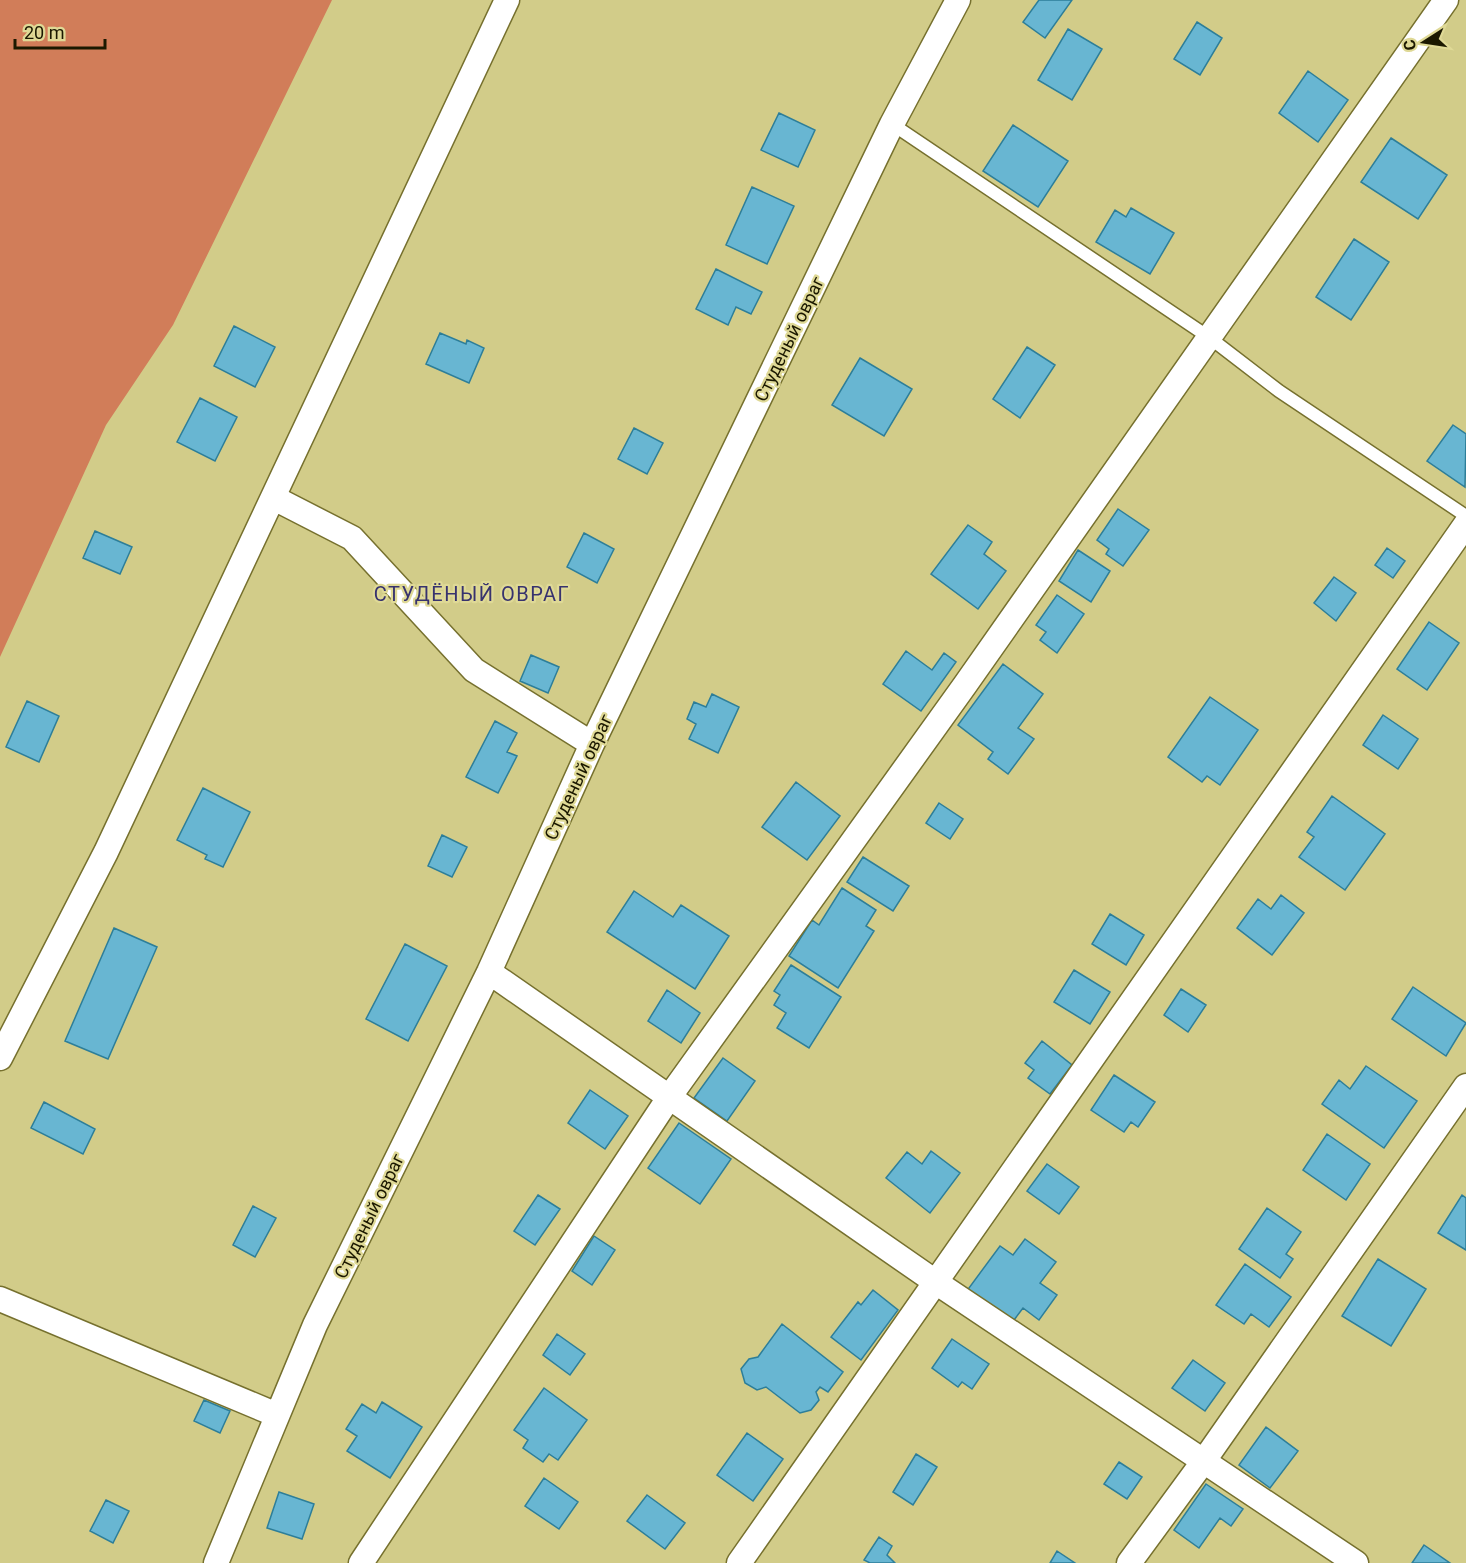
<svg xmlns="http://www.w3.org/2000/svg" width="1466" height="1563" font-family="Roboto,sans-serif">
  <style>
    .forest { fill: #d17d59 }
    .building { fill: #68b6d2; stroke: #2d7e99; stroke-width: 1.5 }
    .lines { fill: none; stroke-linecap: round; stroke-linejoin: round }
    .service-casing { stroke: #76702e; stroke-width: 15 }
    .minor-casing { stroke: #76702e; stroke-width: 27 }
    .service { stroke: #fff; stroke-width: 12 }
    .minor { stroke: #fff; stroke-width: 24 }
    .labels { text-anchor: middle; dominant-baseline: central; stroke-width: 4.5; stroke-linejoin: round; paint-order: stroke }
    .street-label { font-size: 18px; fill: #1b1800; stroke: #dfd996 }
    .neighbourhood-label { font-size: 20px; letter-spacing: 1.5px; fill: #37326e; stroke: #dfd996 }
  </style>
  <rect width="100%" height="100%" fill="#d2cc89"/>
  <!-- forest -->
  <path class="forest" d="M0 0H332L173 325 106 425 0 657Z"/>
  <!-- building -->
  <path class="building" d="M1039 0H1072L1045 38 1023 22Z
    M1197 22 1222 38 1200 75 1174 59Z
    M1068 29 1102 49 1072 100 1038 80Z
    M1308 71 1348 100 1318 142 1279 113Z
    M779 113 815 130 798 167 761 150Z
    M1013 125 1068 161 1038 207 983 171Z
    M1391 138 1447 175 1418 219 1361 182Z
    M752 187 794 206 767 264 726 245Z
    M1131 208 1174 233 1150 274 1096 242 1115 210 1126 217Z
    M1354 239 1389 262 1351 320 1316 297Z
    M716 269 762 292 751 314 736 307 728 325 696 309Z
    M234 326 275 347 255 387 214 366Z
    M440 333 466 344 467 340 484 348 469 383 426 364Z
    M1027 347 1055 365 1020 418 993 399Z
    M860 358 912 389 884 436 832 405Z
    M200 398 237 417 215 461 177 442Z
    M1453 425 1466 434 1465 487 1427 461Z
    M634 428 663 443 647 474 618 459Z
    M1118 509 1149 530 1123 566 1106 554 1109 549 1097 540Z
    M968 525 992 542 984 554 1006 571 978 609 931 574Z
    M95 531 132 547 120 574 83 558Z
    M584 533 614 549 597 583 567 567Z
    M1387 548 1405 561 1393 578 1375 565Z
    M1078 550 1110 571 1091 602 1059 581Z
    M1334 577 1356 593 1336 621 1314 603Z
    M1057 595 1084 614 1057 653 1040 640 1046 632 1036 625Z
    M1429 622 1459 643 1427 690 1397 669Z
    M906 651 932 670 944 653 956 662 921 711 883 684Z
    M531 655 559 667 548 693 520 681Z
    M1003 664 1043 694 1018 728 1034 739 1008 774 988 759 993 752 958 725Z
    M712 694 739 707 718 753 689 739 696 724 687 719 694 702 706 707Z
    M1210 697 1258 730 1220 785 1207 776 1202 782 1168 757Z
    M27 701 59 716 39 762 6 747Z
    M1383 715 1418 739 1398 769 1363 745Z
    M495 721 517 733 507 752 517 756 498 793 466 777Z
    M796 782 840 816 807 860 762 827Z
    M203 788 250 812 223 867 205 859 207 855 177 840Z
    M1332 796 1385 834 1345 890 1299 857 1314 837 1307 832Z
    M939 803 963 819 950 839 926 823Z
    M442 835 467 847 452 877 428 866Z
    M863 857 909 886 893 911 847 882Z
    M842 888 876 910 866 926 874 931 838 988 789 956 812 920 819 925Z
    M634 891 673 917 681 905 729 936 695 989 607 932Z
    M1281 895 1304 913 1272 955 1237 928 1258 899 1271 909Z
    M1110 914 1144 935 1126 965 1092 944Z
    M114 928 157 947 108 1059 65 1041Z
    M405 944 447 966 408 1041 366 1019Z
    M791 965 841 997 809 1048 777 1028 786 1013 774 1005 780 995 774 991Z
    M1074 970 1110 992 1090 1024 1054 1002Z
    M1413 987 1466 1023 1446 1056 1392 1019Z
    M1181 989 1206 1005 1188 1032 1164 1015Z
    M667 990 700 1013 681 1043 648 1021Z
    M1042 1041 1072 1065 1050 1094 1028 1078 1034 1070 1025 1063Z
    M723 1058 755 1081 727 1121 694 1098Z
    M1366 1066 1417 1101 1384 1148 1322 1104 1339 1080 1350 1089Z
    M1114 1075 1155 1102 1138 1127 1131 1122 1124 1132 1091 1110Z
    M590 1090 628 1116 605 1149 568 1123Z
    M44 1102 95 1129 83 1154 31 1128Z
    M679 1123 731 1159 700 1204 648 1168Z
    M1327 1134 1370 1164 1346 1200 1303 1170Z
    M931 1151 960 1173 930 1213 886 1178 907 1152 922 1164Z
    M1047 1164 1079 1187 1059 1214 1027 1191Z
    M538 1195 560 1209 535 1245 514 1231Z
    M1462 1195 1466 1198V1250L1438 1233Z
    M253 1206 276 1218 255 1257 233 1245Z
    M1267 1208 1301 1232 1286 1254 1293 1259 1280 1278 1239 1249Z
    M594 1236 615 1250 592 1285 572 1271Z
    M1025 1239 1056 1262 1040 1283 1057 1295 1039 1320 1023 1308 1011 1324 966 1292 1000 1246 1013 1255Z
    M1378 1259 1426 1289 1391 1346 1342 1316Z
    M1245 1264 1291 1297 1269 1327 1251 1314 1244 1324 1216 1305Z
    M873 1290 898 1310 861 1360 831 1337 858 1302 861 1305Z
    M782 1324 843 1372 828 1392 820 1387 816 1392 819 1400 811 1410 800 1413 766 1387 757 1390 745 1383 741 1369 749 1359 758 1357Z
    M557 1334 585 1354 570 1375 543 1355Z
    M952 1339 989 1364 972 1389 962 1382 958 1387 932 1368Z
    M1193 1360 1225 1383 1205 1411 1172 1388Z
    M544 1388 587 1420 558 1460 549 1454 543 1462 523 1448 528 1440 514 1430Z
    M204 1400 230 1411 220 1433 194 1421Z
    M382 1402 422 1427 390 1478 347 1451 357 1436 346 1429 362 1404 376 1413Z
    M1266 1427 1298 1451 1270 1488 1239 1465Z
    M747 1433 783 1459 753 1501 717 1475Z
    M916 1454 937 1467 913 1505 893 1492Z
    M1119 1462 1142 1477 1127 1499 1104 1484Z
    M544 1478 578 1502 559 1529 525 1506Z
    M1206 1484 1243 1509 1231 1526 1220 1518 1199 1548 1174 1530Z
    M279 1492 314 1504 302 1539 267 1528Z
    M647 1495 685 1523 665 1549 627 1521Z
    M106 1500 129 1511 113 1543 90 1531Z
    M879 1537 892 1546 887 1555 895 1563H870L864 1560Z
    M1424 1545 1450 1563H1412Z
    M1057 1551 1075 1563H1050Z"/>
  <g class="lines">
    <defs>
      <path id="service" d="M892 124 1210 338 1279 391 1466 516"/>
      <path id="minor" d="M274 498 352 538 474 670 592 744
        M489 972 937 1283 1356 1563
        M0 1058 106 852 507 0
        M0 1299 277 1415
        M216 1563 315 1325 489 972 592 744 892 124 958 0
        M361 1563 670 1096 965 685 1446 0
        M739 1563 1466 524
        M1129 1563 1203 1462 1466 1086"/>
    </defs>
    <!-- service casing -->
    <use href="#service" class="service-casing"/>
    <!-- minor casing -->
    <use href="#minor" class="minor-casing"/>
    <!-- service -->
    <use href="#service" class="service"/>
    <!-- minor -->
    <use href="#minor" class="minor"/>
  </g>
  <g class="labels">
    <!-- street labels -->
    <g class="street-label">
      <text transform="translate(789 339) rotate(-64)">Студеный овраг</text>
      <text transform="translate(578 777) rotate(-65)">Студеный овраг</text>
      <text transform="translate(369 1216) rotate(-64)">Студеный овраг</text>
    </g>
    <!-- neighbourhood labels -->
    <g class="neighbourhood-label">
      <text x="472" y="594">СТУДЁНЫЙ ОВРАГ</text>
    </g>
  </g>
  <!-- north arrow -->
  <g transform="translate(1424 42) rotate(258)" stroke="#dfd996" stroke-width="4.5" paint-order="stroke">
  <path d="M0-4.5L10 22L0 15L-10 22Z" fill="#1b1800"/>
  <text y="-9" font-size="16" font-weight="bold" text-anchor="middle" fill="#1b1800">С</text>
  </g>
  <!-- scale -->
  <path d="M15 39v9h90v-9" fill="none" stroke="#1b1800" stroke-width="3"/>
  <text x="24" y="39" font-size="18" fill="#1b1800" stroke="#dfd996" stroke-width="4.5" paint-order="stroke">20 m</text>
</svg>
